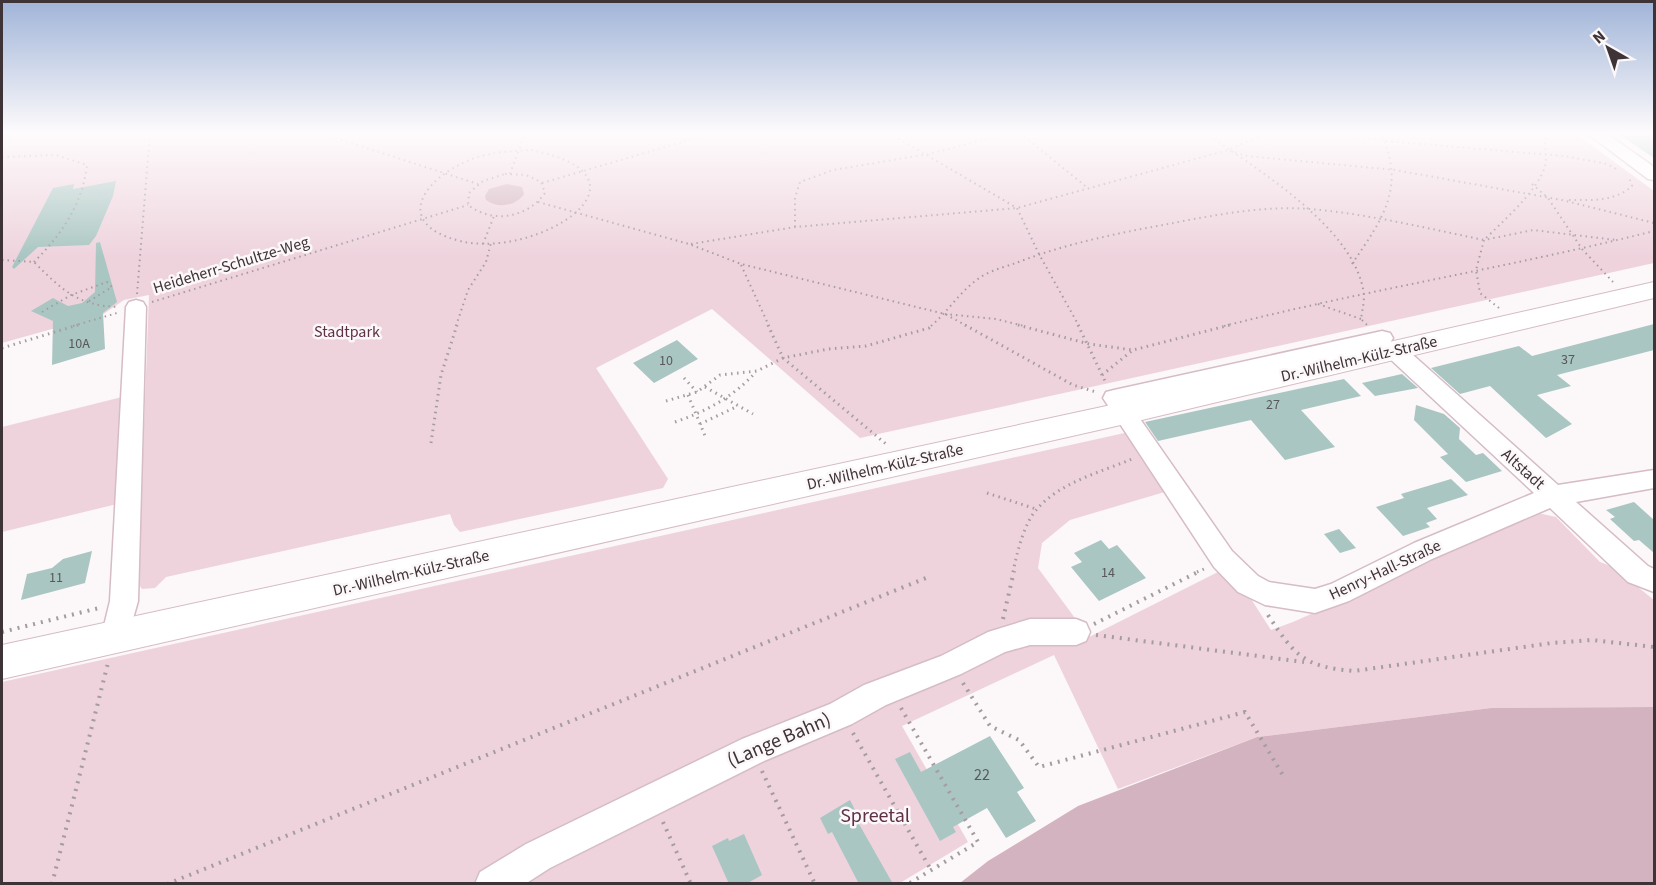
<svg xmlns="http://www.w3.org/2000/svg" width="1656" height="885" font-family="'Source Sans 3',sans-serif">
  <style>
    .green { fill: #eed3dd }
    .water { fill: #d4b3c0 }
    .building { fill: #a9c6c2 }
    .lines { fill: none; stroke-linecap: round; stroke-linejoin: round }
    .minor-casing { stroke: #d5bcc5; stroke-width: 3 }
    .major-casing { stroke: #d5bcc5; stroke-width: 2 }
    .path-far2 { stroke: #a49da0; stroke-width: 2; stroke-dasharray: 1.5 4; stroke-linecap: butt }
    .path-far1 { stroke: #a49da0; stroke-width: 3; stroke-dasharray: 1.5 4.5; stroke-linecap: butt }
    .path { stroke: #a49da0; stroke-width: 4; stroke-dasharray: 2 6; stroke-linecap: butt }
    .minor { fill: #fff; fill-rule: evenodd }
    .major { fill: #fff; fill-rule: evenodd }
    .labels { text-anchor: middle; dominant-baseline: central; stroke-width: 5; stroke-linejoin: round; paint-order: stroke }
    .number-label { font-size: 14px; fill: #59585a }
    .street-label { font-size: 16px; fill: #3e3438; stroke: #fcf7f9 }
    .park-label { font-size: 16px; fill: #5e3045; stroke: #fcf7f9 }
    .near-number-label { font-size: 16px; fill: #59585a }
    .near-street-label { font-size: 20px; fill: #3e3438; stroke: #fcf7f9 }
    .near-park-label { font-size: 20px; fill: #5e3045; stroke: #fcf7f9 }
  </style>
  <rect width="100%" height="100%" fill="#fcf7f9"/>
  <!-- green -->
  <path class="green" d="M2 133H1575L1654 191V263L860 438 712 309 596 368 668 479 663 488 460 532 454 525 450 514 166 577 155 588 142 589 138 583 149 295 124 300 102 315 2 343Z
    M122 397 117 504 2 532V427Z
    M1129 432 1168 491 1070 520 1042 543 1038 568 1089 637 1218 572 1244 588 1271 630 1293 622 1538 513 1556 517 1600 562 1613 567 1654 600V707L1491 708 1257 737 1118 789 1054 655 902 726 968 842 900 883H2V682Z"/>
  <!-- water -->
  <path class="water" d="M507 184 522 187 524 194C516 206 498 209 486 200L485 196 489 189Z
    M1654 707V883H960L988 861 1078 806 1257 737 1491 708Z"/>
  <!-- building -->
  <path class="building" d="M1617 133H1654V158Z
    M116 181 113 196 96 236 89 245 38 247 14 269 12 267 53 188 74 184 73 189Z
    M100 242 117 302 103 313 105 349 52 365 53 321 31 311 53 298 68 306 82 303 95 292 96 243Z
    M1654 324V350L1557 375 1571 386 1537 395 1572 424 1546 438 1490 386 1460 394 1431 368 1519 346 1532 356Z
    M677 340 698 359 654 383 633 363Z
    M1402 374 1418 388 1375 396 1362 383Z
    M1344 379 1361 396 1301 410 1335 447 1285 460 1251 420 1158 441 1145 422Z
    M1416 405 1444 414 1460 428 1459 439 1476 455 1483 453 1502 471 1466 482 1440 457 1448 454 1414 420Z
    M1451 479 1468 495 1427 508 1437 519 1426 523 1430 527 1403 536 1376 507 1404 498 1401 494Z
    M1634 502 1654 520V553L1639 540 1634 541 1610 519 1615 517 1606 510Z
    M1339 529 1356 548 1340 553 1324 534Z
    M1101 540 1109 549 1117 545 1146 578 1099 601 1071 567 1082 562 1074 553Z
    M92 551 85 583 21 600 27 574 52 568 63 559Z
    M990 736 1024 788 1017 792 1036 821 1006 838 987 808 953 827 956 832 940 841 895 759 910 752 921 772Z
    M850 800 858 816 855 817 893 884H859L832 832 828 834 820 818Z
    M744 834 762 875 746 884H729L712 846 728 838 729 841Z"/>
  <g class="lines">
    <defs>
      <path id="minor" d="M1587 133H1606L1654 167V180L1648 179Z
        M136 300 143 302 146 307 138 601 125 647 115 651 105 647 101 638 110 601 126 307 129 302Z
        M1382 331 1390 333 1393 338 1390 343 1129 403 1232 551 1258 576 1269 582 1315 589 1331 584 1414 543 1534 493 1387 356 1384 351 1387 346 1395 344 1403 346 1558 485 1654 470V488L1576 502 1648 566 1654 569V592L1628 582 1550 508 1432 559 1349 601 1315 613 1265 605 1238 592 1214 567 1103 398 1106 392 1114 390Z
        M1030 619H1076L1086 623 1090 632 1086 641 1076 645H1030L1005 652 961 674 886 705 852 724 764 761 550 868 525 884H475L480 872 526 844 742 739 830 704 864 685 941 656 988 632Z"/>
      <path id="major" d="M1654 282V298L1125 424 2 679V645L1125 402Z"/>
    </defs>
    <!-- minor casing -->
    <use href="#minor" class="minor-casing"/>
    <!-- major casing -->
    <use href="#major" class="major-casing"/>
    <!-- path-far2 -->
    <path class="path-far2" d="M320 133 478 184
      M889 133 1017 208 1039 254 1079 326
      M1020 133 1089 189
      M1205 133C1255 168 1358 229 1364 296 1364 304 1362 311 1361 319L1367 325
      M1314 133 1386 140
      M1386 141 1564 156 1607 164 1618 170
      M531 150C666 177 538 260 460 241 390 223 425 177 472 159 491 152 511 151 531 150Z
      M1230 151 1247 156 1395 170 1562 200 1654 223
      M2 157 56 155 87 165C82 205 62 234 34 262
      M505 174 526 175 541 182 545 193C527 218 493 224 468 205L469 193 483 181Z
      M510 174 525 133
      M542 183 713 133
      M1532 184 1548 198 1582 249 1613 282
      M1569 200C1592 200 1614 202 1632 186L1629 177
      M538 202 689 244 741 264 945 314 967 326
      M795 227V198L800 182 833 170 929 154 1011 133
      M483 244 494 216
      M691 244 795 227 1017 208 1228 150 1268 133
      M2 260 34 262C62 290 78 306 119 307
      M1352 264C1383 218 1406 188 1381 133
      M741 265 769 326
      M137 294 150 133
      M152 302 468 205
      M1318 304 1361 319
      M1499 308 1480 293 1476 270 1484 240 1533 230 1616 240
      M42 312 71 295 107 282 112 287 86 303
      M945 314 996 319 1024 326
      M73 326 117 313
      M456 326 468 290 486 262 491 243
      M931 326C950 310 963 286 986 274 996 269 1007 266 1016 263 1062 245 1109 235 1157 226 1206 217 1259 205 1310 209 1368 214 1426 228 1484 240 1502 222 1538 191 1545 166 1547 156 1545 144 1544 133
      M1224 326C1366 290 1511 267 1654 231"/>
    <!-- path-far1 -->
    <path class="path-far1" d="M768 325 783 358 886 444
      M965 325 1073 385 1096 392
      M1018 325 1089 344 1133 350 1230 325
      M1078 325 1106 383
      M2 348 78 325
      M1102 375 1133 350
      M684 378 697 392
      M705 387 753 414
      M688 395 706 438
      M666 401 697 392 720 375 757 371 783 358 828 349 866 346 929 328 932 325
      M675 422C707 411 733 397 756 372
      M700 424 738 406
      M431 443 441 375 457 325
      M987 493 1036 509
      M1013 572C1017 553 1024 522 1038 508 1061 482 1101 472 1132 459
      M1197 572 1204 569"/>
    <!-- path -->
    <path class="path" d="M1268 615C1295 656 1304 667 1354 671L1552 643 1592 640 1654 647
      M1003 619 1014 571
      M1094 624 1200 571
      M2 632 99 608
      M1096 635 1304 662
      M963 683 990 726 1019 740 1039 767 1245 712 1284 777
      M901 708 978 842 908 884
      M853 733 931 870
      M762 771 815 884
      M663 822 691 884
      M52 884 108 663
      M167 884 931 576"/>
    <!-- minor -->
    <use href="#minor" class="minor"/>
    <!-- major -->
    <use href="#major" class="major"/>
  </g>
  <!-- sky -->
  <linearGradient id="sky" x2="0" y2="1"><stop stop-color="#a0b4d8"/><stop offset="0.52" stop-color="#fefbfc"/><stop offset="1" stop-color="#fefbfc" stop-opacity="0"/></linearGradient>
  <rect width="1656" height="257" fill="url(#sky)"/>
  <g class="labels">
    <!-- number labels -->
    <g class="number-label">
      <text x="79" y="344">10A</text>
      <text x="1568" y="360">37</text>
      <text x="666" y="361">10</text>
      <text x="1273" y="405">27</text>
      <text x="1108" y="573">14</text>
      <text x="56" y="578">11</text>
    </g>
    <!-- street labels -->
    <g class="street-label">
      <text transform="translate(231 265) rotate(-17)">Heideherr-Schultze-Weg</text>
      <text transform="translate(1359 359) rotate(-13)">Dr.-Wilhelm-Külz-Straße</text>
      <text transform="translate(885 467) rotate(-13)">Dr.-Wilhelm-Külz-Straße</text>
      <text transform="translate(1523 469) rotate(42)">Altstadt</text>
      <text transform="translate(1385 570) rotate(-25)">Henry-Hall-Straße</text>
      <text transform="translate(411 573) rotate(-13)">Dr.-Wilhelm-Külz-Straße</text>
    </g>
    <!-- park labels -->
    <g class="park-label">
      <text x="347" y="332">Stadtpark</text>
    </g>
    <!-- near-number labels -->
    <g class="near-number-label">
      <text x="982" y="775">22</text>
    </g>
    <!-- near-street labels -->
    <g class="near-street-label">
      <text transform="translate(779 740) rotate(-23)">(Lange Bahn)</text>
    </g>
    <!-- near-park labels -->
    <g class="near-park-label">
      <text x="875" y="816">Spreetal</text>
    </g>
  </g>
  <!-- border -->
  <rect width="1656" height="885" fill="none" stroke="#3e3438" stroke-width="6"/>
  <!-- north arrow -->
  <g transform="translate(1608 48) rotate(320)" stroke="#fcf7f9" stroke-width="4.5" paint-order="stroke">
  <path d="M0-4.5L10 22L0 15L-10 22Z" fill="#3e3438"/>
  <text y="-9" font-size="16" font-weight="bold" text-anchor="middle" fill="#3e3438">N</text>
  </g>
</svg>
